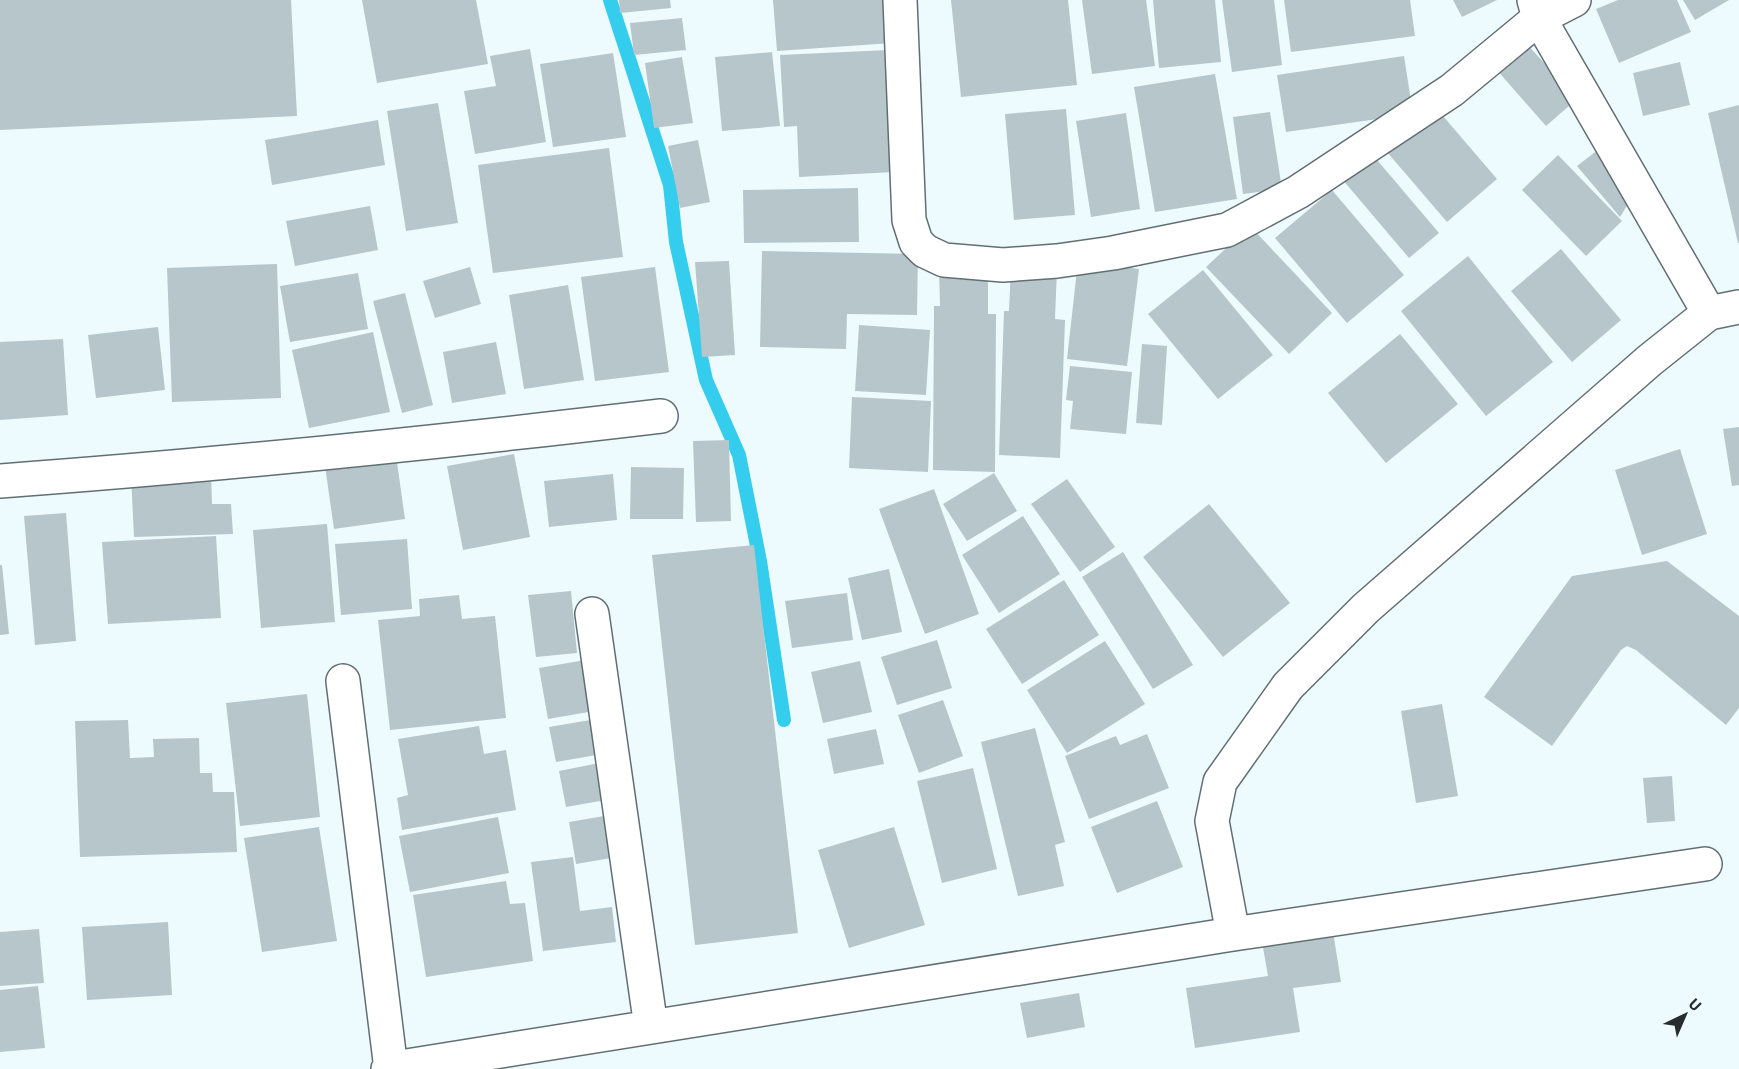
<svg xmlns="http://www.w3.org/2000/svg" width="1739" height="1069" font-family="'Titillium Web',sans-serif">
  <style>
    .lines { fill: none; stroke-linecap: round; stroke-linejoin: round }
    .stream { stroke: #35cded; stroke-width: 14 }
    .building { fill: #b6c6ca }
    .street-casing { stroke: #616f73; stroke-width: 36 }
    .street { stroke: #fff; stroke-width: 33 }
  </style>
  <rect width="100%" height="100%" fill="#eefbfe"/>
  <g class="lines">
    <!-- stream -->
    <path class="stream" d="M610 0 670 185 676 242 706 380 739 455 760 561 784 720"/>
  </g>
  <!-- building -->
  <path class="building" d="M0 0H291L297 116 0 130Z
    M362 0H476L488 64 377 83Z
    M619 0H670L671 8 620 13Z
    M773 0H889L892 43 777 51Z
    M951 0H1068L1077 85 961 97Z
    M1082 0H1146L1155 66 1092 74Z
    M1153 0H1215L1221 62 1159 68Z
    M1222 0H1274L1282 65 1232 72Z
    M1284 0H1410L1415 36 1291 52Z
    M1453 0H1497L1462 17Z
    M1618 0H1677L1691 32 1619 63 1596 9Z
    M1683 0H1729L1695 20Z
    M682 18 686 50 634 55 630 23Z
    M1525 42 1577 99 1546 126 1495 68Z
    M530 49 546 142 475 154 464 91 496 86 490 56Z
    M888 50 894 172 799 177 797 126 784 127 780 55Z
    M772 52 780 126 722 131 715 57Z
    M613 53 626 137 553 147 540 64Z
    M1404 56 1413 114 1286 132 1277 75Z
    M682 57 693 123 654 128 645 63Z
    M1680 62 1690 105 1643 116 1633 73Z
    M1215 74 1237 199 1155 212 1134 87Z
    M438 103 458 223 406 231 387 111Z
    M1739 105V243H1738L1708 113Z
    M1066 109 1075 215 1014 220 1005 114Z
    M1437 109 1497 179 1447 222 1387 152Z
    M1270 112 1282 189 1243 194 1233 117Z
    M1126 113 1140 209 1091 217 1076 121Z
    M378 120 385 165 272 185 265 140Z
    M698 140 710 202 680 208 668 146Z
    M1603 146 1633 196 1620 217 1577 166Z
    M609 148 623 257 493 273 478 165Z
    M1372 154 1439 233 1409 258 1342 179Z
    M1558 155 1622 221 1586 256 1522 190Z
    M858 188 859 242 744 243 743 190Z
    M1332 190 1404 275 1347 323 1275 238Z
    M370 206 378 250 295 266 286 221Z
    M1250 226 1332 313 1289 354 1206 267Z
    M1561 249 1621 320 1572 362 1511 291Z
    M762 251 918 254 917 315 847 314 846 349 760 347Z
    M1468 256 1553 362 1486 416 1401 311Z
    M729 261 735 355 702 357 695 262Z
    M1078 261 1139 269 1127 366 1067 359Z
    M277 264 281 398 172 402 167 268Z
    M1011 266 1057 268 1055 319 1065 320 1060 458 999 455 1004 311H1009Z
    M470 267 481 304 435 318 423 281Z
    M655 267 669 372 595 381 581 277Z
    M939 268 988 269V314H996L995 472 933 470 934 306H940Z
    M1203 270 1273 355 1218 399 1148 314Z
    M358 273 368 329 290 342 280 286Z
    M568 285 584 380 524 389 509 295Z
    M405 293 433 405 402 413 373 301Z
    M859 325 930 330 926 395 855 391Z
    M158 327 165 390 96 398 88 335Z
    M373 332 390 412 309 428 292 350Z
    M1400 334 1458 404 1386 463 1328 393Z
    M63 339 68 415 0 420V342Z
    M496 342 506 394 452 403 443 352Z
    M1142 344 1167 346 1162 425 1136 423Z
    M1070 366 1132 372 1126 434 1070 429 1073 401 1066 400Z
    M852 397 931 401 928 472 849 468Z
    M1739 427V485L1732 486 1723 429Z
    M729 440 731 521 696 522 693 441Z
    M395 448 405 519 334 529 324 459Z
    M1680 449 1707 534 1642 555 1615 470Z
    M514 454 530 537 463 550 447 466Z
    M631 467 684 468 683 519H630Z
    M211 472 212 504H231L233 534 134 537 131 475Z
    M994 473 1017 511 967 541 943 504Z
    M613 474 617 520 549 527 544 481Z
    M1067 479 1115 547 1080 572 1031 504Z
    M934 489 979 614 925 634 879 509Z
    M1209 504 1290 603 1223 657 1143 557Z
    M66 513 76 641 35 645 24 516Z
    M1023 516 1060 574 999 613 962 555Z
    M327 524 335 622 261 628 253 530Z
    M216 536 221 618 108 624 102 542Z
    M407 539 412 609 341 615 335 544Z
    M754 545 798 933 695 945 652 555Z
    M1123 552 1193 665 1153 689 1082 577Z
    M1667 561 1739 616V708L1726 725 1636 650 1627 646 1621 650 1552 746 1484 697 1572 576Z
    M0 565H2L9 634 0 635Z
    M889 569 902 632 862 640 848 578Z
    M1064 580 1099 635 1022 684 986 629Z
    M571 591 577 653 536 657 528 595Z
    M847 593 853 640 792 648 785 601Z
    M459 595 462 619 495 616 506 718 390 730 378 620 420 616 419 599Z
    M937 640 952 688 897 705 881 657Z
    M1105 641 1145 704 1067 753 1027 690Z
    M591 659 600 710 548 719 539 668Z
    M860 661 872 712 823 723 811 672Z
    M307 694 320 817 240 826 226 703Z
    M943 700 963 756 919 773 898 715Z
    M1442 704 1458 796 1416 803 1401 711Z
    M602 718 608 753 556 762 549 727Z
    M128 720 130 758 154 757 153 739 199 738 200 773H212L213 792H234L237 852 80 857 75 721Z
    M479 726 484 754 506 750 516 810 402 830 397 798 408 795 398 739Z
    M1035 728 1065 842 1055 845 1064 886 1018 896 981 742Z
    M876 729 884 764 834 774 827 739Z
    M1147 734 1169 788 1089 819 1065 756 1116 736 1120 745Z
    M609 761 617 798 566 807 559 771Z
    M973 768 997 869 942 883 917 781Z
    M1672 776 1675 821 1647 823 1643 778Z
    M1157 801 1183 867 1117 893 1091 827Z
    M616 814 623 856 576 864 569 822Z
    M498 817 509 873 410 892 399 836Z
    M319 827 337 941 262 952 244 838Z
    M894 827 925 925 849 948 818 850Z
    M573 857 580 911 612 907 616 942 543 951 531 862Z
    M506 881 510 904 525 903 533 961 426 977 413 895Z
    M168 922 172 995 87 1000 82 927Z
    M1332 925 1341 982 1293 988 1300 1032 1195 1048 1186 988 1268 976 1261 936Z
    M39 929 44 983 0 986V932Z
    M38 986 45 1048 0 1052V990Z
    M1079 993 1085 1027 1027 1038 1020 1003Z"/>
  <g class="lines">
    <defs>
      <path id="street" d="M900 0 909 220 916 242 925 251 944 260 1003 265 1057 261 1113 253 1227 230 1298 192 1452 90 1539 18 1534 0
        M1574 0 1539 18 1709 313
        M0 481C221 465 441 442 661 416
        M592 614 651 1027
        M343 681 391 1069
        M1233 934 1212 821 1220 782 1288 686 1366 608 1650 360 1709 313 1739 307
        M388 1069 1233 934 1705 864"/>
    </defs>
    <!-- street casing -->
    <use href="#street" class="street-casing"/>
    <!-- street -->
    <use href="#street" class="street"/>
  </g>
  <!-- north arrow -->
  <g transform="translate(1685 1015) rotate(44)" stroke="#eefbfe" stroke-width="4.5" paint-order="stroke">
  <path d="M0-4.5L10 22L0 15L-10 22Z" fill="#272d2f"/>
  <text y="-9" font-size="16" font-weight="bold" text-anchor="middle" fill="#272d2f">U</text>
  </g>
</svg>
